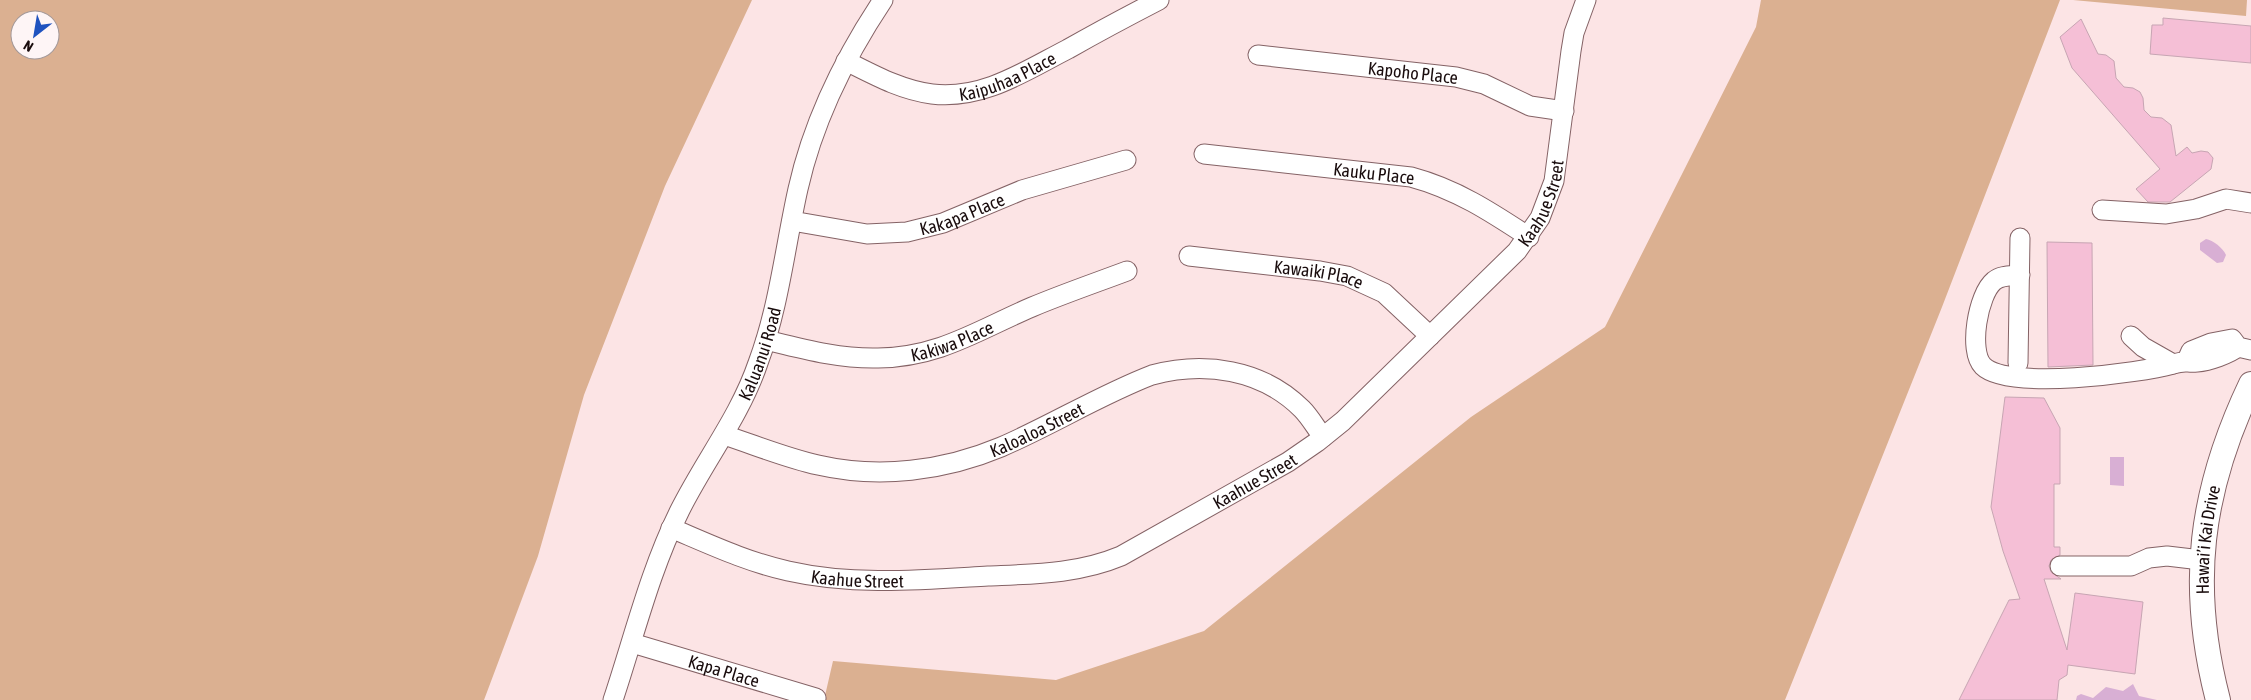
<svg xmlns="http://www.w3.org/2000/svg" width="2251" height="700" font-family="'Asap Condensed',sans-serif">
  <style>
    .green { fill: #dbb091; fill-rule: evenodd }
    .water { fill: #d8afd4 }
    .building { fill: #f5bfd6; stroke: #c7a5b3 }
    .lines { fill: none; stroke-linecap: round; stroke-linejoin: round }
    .minor-casing { stroke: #846265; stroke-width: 21 }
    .major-casing { stroke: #846265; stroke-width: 26 }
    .minor { stroke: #fff; stroke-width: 19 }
    .major { stroke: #fff; stroke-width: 24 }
    .labels { text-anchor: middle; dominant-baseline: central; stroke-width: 4.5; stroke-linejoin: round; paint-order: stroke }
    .street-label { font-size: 18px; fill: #190c0d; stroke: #fef5f6 }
  </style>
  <rect width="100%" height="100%" fill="#fce4e5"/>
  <!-- green -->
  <path class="green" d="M0 0H752L665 186 584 395 538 556 484 700H0ZM20 20H50V50H20Z
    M1761 0H2060L1942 307 1785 700H824L833 661 1056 680 1204 631 1471 417 1605 327 1756 27Z
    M2073 0H2247L2246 16Z"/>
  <!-- water -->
  <path class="water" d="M2206 239C2213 240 2223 248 2226 255L2223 262 2217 263 2200 250V243Z
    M2110 457H2124V486L2110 485Z
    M2133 684 2139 696 2157 700H2076L2077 696 2081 694 2093 698 2106 687 2123 691Z"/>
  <!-- building -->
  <path class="building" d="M2163 18 2251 26V63L2150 54 2152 25H2163Z
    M2081 19 2098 54 2106 55 2114 61 2116 78 2124 87 2133 88 2140 92 2143 98 2144 110 2151 117 2162 118 2171 125 2176 156 2187 147 2192 153 2201 151 2208 152 2213 158 2211 169 2170 202H2148L2136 189 2160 169 2072 68 2060 37Z
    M2047 242 2092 243 2093 365 2048 367Z
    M2005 397 2044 398 2060 428V484H2054V547H2060V555L2051 560 2049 566 2051 572 2061 579H2044L2067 650 2075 593 2143 602 2135 674 2068 665 2067 675 2059 680 2057 700H1959L2009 600 2020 599 2003 551 1991 507Z"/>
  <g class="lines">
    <defs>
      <g id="minor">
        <path id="s1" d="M1258 55 1456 77 1484 84 1530 106 1564 111"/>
        <path id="s2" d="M846 61C874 75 901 90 932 94 983 100 1025 71 1068 49 1098 32 1128 16 1159 0"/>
        <path id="s3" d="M1204 154 1411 177C1456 189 1491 212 1529 237"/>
        <path d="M2102 210 2166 214 2196 209 2226 199 2251 203"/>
        <path id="s4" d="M792 221 867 234 907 232 943 223 1022 190 1126 160"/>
        <path id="s5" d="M1189 256 1320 271 1347 276 1384 293 1430 336"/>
        <path d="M2020 275C2011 276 2001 275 1994 281 1978 294 1968 351 1983 366 2008 391 2140 373 2173 364"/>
        <path d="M2131 336 2143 347 2173 364C2186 360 2186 363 2197 362 2209 361 2229 354 2238 347"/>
        <path id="s6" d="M766 340C803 349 840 359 878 358 940 357 978 330 1032 307 1063 294 1095 283 1127 271"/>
        <path d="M2187 360 2191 351 2211 343 2232 339 2238 347 2251 350"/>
        <path d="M2018 363 2020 238"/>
        <path id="s7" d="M724 435C755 445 786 458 818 465 879 479 944 471 1001 447 1052 425 1100 395 1152 375 1204 361 1262 369 1302 409 1310 417 1316 428 1323 437"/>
        <path id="s8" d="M671 528C709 544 747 562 788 571 854 586 920 580 988 576 1034 574 1078 574 1121 556L1288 462 1317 442 1343 421 1517 251 1540 218 1554 181 1571 51 1574 33 1586 0"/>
        <path d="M2060 566H2131L2149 558 2167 556 2201 560"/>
        <path id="s9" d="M632 643 816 698"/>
        <path id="s10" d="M613 700C634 637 650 570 680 510 705 460 740 416 758 363 779 307 785 247 798 189 813 122 845 57 883 0"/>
      </g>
      <g id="major">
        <path id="s11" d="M2218 700C2188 585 2200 491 2251 384"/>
      </g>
    </defs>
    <!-- minor casing -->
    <use href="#minor" class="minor-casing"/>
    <!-- major casing -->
    <use href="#major" class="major-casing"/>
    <!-- minor -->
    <use href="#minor" class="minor"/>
    <!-- major -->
    <use href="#major" class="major"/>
  </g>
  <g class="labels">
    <!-- street labels -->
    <g class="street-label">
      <text stroke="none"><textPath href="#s1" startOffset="156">Kapoho Place</textPath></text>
      <text stroke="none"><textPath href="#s2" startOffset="171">Kaipuhaa Place</textPath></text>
      <text stroke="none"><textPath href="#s3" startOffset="171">Kauku Place</textPath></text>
      <text stroke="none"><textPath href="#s8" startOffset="1019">Kaahue Street</textPath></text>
      <text stroke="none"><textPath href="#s4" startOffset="174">Kakapa Place</textPath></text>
      <text stroke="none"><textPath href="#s5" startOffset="131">Kawaiki Place</textPath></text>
      <text stroke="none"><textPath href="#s6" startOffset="190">Kakiwa Place</textPath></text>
      <text stroke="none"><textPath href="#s10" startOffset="378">Kaluanui Road</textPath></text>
      <text stroke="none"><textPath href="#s7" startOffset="325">Kaloaloa Street</textPath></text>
      <text stroke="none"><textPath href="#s8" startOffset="614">Kaahue Street</textPath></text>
      <text stroke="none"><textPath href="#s11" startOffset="162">Hawai’i Kai Drive</textPath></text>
      <text stroke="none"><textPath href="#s8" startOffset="195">Kaahue Street</textPath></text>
      <text stroke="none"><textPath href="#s9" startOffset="96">Kapa Place</textPath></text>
    </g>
  </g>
  <!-- north arrow -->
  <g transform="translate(35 35) rotate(211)"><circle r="24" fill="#fef5f6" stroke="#a29899"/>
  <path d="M0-4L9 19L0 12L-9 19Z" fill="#1f52bf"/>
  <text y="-8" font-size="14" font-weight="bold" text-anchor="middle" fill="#190c0d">N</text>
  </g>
</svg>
